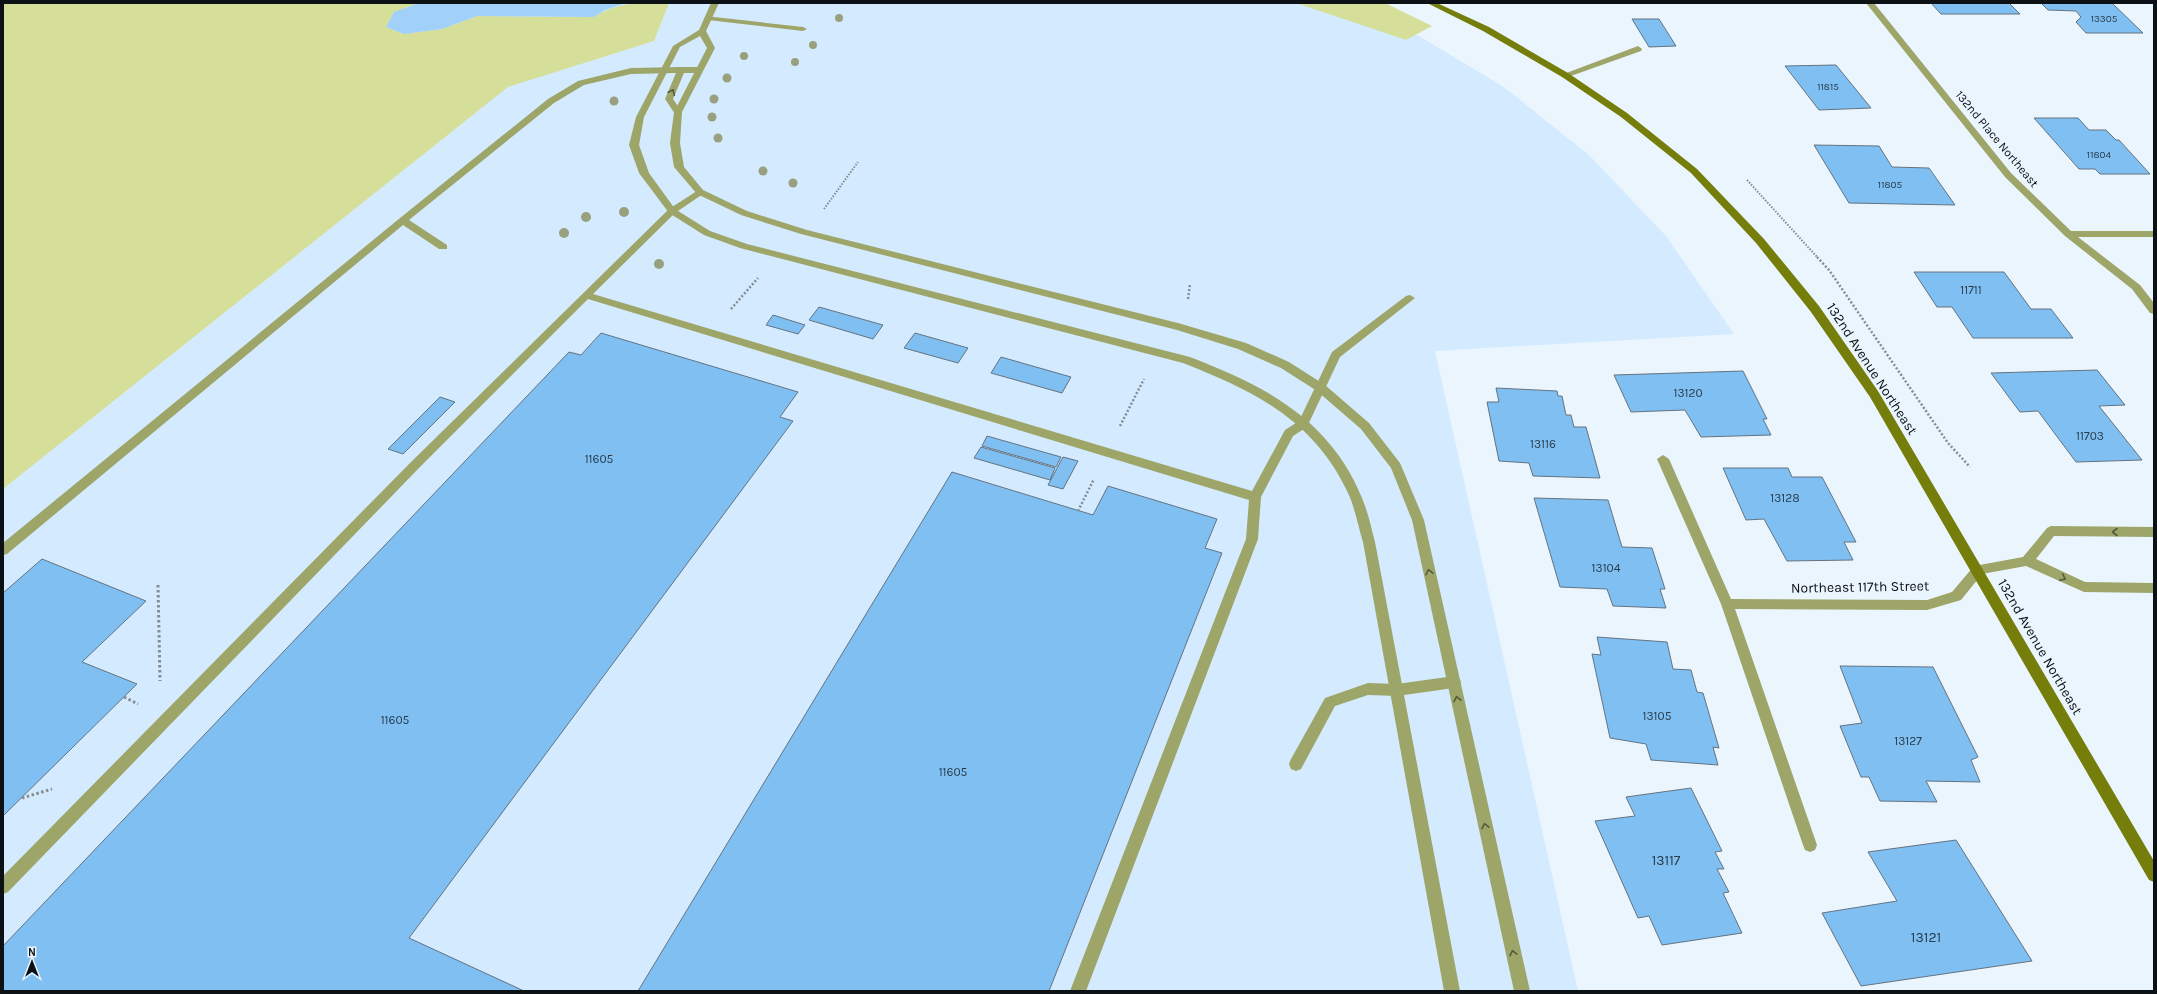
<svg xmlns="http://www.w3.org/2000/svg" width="2157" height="994" font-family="Karla,sans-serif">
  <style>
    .built { fill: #d4ebff }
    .green { fill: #d6df9a }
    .water { fill: #a1d1f8 }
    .building { fill: #7fbff2; stroke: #647380 }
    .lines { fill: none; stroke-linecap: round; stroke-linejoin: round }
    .path-far2 { stroke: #848c92; stroke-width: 2; stroke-dasharray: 1.5 1.5; stroke-linecap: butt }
    .path-far1 { stroke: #848c92; stroke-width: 2.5; stroke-dasharray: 2 2; stroke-linecap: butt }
    .path { stroke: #848c92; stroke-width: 3; stroke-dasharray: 2.5 2.5; stroke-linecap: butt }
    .lane { fill: #9ea569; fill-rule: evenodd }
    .street { fill: #9ea569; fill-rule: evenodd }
    .secondary { fill: #767e0b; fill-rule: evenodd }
    .tree { fill: #98a07d }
    .oneway { stroke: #545b3f }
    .labels { text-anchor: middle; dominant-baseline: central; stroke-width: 4; stroke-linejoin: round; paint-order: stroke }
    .far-number-label { font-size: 10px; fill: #283c4c }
    .far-street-label { font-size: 12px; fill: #0b1115; stroke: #ebf5fe }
    .number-label { font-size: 12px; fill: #283c4c }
    .street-label { font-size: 14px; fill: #0b1115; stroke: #ebf5fe }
    .near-number-label { font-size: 14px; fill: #283c4c }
  </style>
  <rect width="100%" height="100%" fill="#ebf5fe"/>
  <!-- built -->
  <path class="built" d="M3 3H1350L1414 33 1504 87 1589 155 1666 236 1734 334 1435 351 1578 991H3Z"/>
  <!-- green -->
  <path class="green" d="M3 3H419L394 12 386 27 404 34 442 29 477 16 594 17C619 1 640 3 669 3L654 41 508 87 3 489Z
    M1296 3H1385L1432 26 1406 40Z"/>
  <!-- water -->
  <path class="water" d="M419 3H626L605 10 594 17 477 16 442 29 404 34 386 27 394 12Z"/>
  <!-- building -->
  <path class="building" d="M1931 3H2009L2020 14H1941Z
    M2036 3H2112L2143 33H2086L2076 22 2081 17 2076 11 2048 10 2041 3Z
    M1632 19H1659L1676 46 1649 47Z
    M1836 65 1871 108 1819 110 1785 66Z
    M2034 118H2078L2089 130H2106L2116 140H2119L2150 174H2100L2095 169H2079Z
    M1814 145 1879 146 1892 167 1929 168 1955 205 1849 203Z
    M1914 272H2004L2031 309H2051L2073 338H1973L1952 307H1937Z
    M819 307 883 325 873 339 809 320Z
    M773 315 805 325 798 334 766 325Z
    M601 333 798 392 780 417 793 421 409 938 524 991H3V946L569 352 581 355Z
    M915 333 968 348 958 363 904 348Z
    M1001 357 1071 377 1062 393 991 373Z
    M2097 370 2125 405 2099 406 2142 460 2076 462 2038 411 2020 412 1991 373Z
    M1743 371 1767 419H1763L1771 435 1701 437 1685 410 1631 412 1614 375Z
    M1496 388 1557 391 1558 396H1562L1566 415H1571L1574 427H1586L1600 478 1533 476 1529 463 1499 461 1487 402H1499Z
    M440 397 455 402 403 454 388 449Z
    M987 436 1061 457 1056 467 982 446Z
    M981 447 1055 468 1050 480 974 458Z
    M1063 457 1078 461 1063 489 1048 485Z
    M1723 468H1788L1792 477H1822L1856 542H1844L1853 560 1787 561 1764 519 1746 520Z
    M952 472 1093 515 1108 486 1217 519 1205 548 1222 553 1049 991H638Z
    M1534 498 1608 500 1622 547 1652 548 1665 589H1660L1666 608 1613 606 1607 589 1560 587Z
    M42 559 146 601 82 662 137 684 3 816V593Z
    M1597 637 1667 642 1673 669 1691 670 1697 692 1703 693 1719 748 1713 747 1718 765 1651 760 1646 744 1610 738 1592 654 1601 655Z
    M1840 666 1933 667 1978 757 1971 760 1980 782 1926 781 1937 802 1880 801 1869 777H1861L1840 726 1862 723Z
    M1691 788 1722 851 1715 852 1724 869H1717L1729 892 1723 893 1742 933 1662 945 1649 916 1638 918 1595 821 1635 816 1626 797Z
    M1956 840 2032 961 1861 986 1822 913 1897 901 1868 852Z"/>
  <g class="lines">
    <!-- path-far2 -->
    <path class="path-far2" d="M1747 180 1818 258
      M824 209 858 162"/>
    <!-- path-far1 -->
    <path class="path-far1" d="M1817 257 1829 270 1948 443 1970 467
      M1188 299 1190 284
      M731 309 758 278
      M1120 426 1144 379
      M1078 511 1094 479"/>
    <!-- path -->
    <path class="path" d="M158 585 160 681
      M124 697 138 704
      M22 798 52 789"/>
    <!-- lane -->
    <path class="lane" d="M705 16 803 27 807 29 803 31 708 20H705Z
      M1638 46 1642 49 1641 51 1568 77 1561 75Z
      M681 67H699L703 70 699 73H684L673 99 682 112 681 114H675L665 99 676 73 631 74 584 85 554 103 409 220 447 245V249H439L403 225 7 554 3 555V543L400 218 548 99 578 81 631 68Z
      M700 189 703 190V194L675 213 593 294 1252 491 1285 430 1299 421 1332 352 1406 296 1410 295 1415 298 1340 357 1307 427 1293 436 1261 497 1258 539 1086 991H1070L1246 539 1249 500 588 299 419 468 8 892 3 894V876L411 462 669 209Z
      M1454 676 1459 678 1461 682 1459 686 1454 688 1397 696 1368 695 1335 706 1301 769 1296 771 1291 769 1289 764 1291 759 1325 698 1368 683 1397 684Z"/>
    <!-- street -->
    <path class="street" d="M711 3H719L706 31 715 48 682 112 680 143 684 167 703 190 747 211 807 230 1178 323 1246 343 1289 362 1325 385 1369 423 1400 463 1424 520 1530 991H1514L1412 520 1391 468 1361 429 1317 391 1281 368 1238 349 1177 330 801 234 741 215 697 194 674 167 670 143 674 112 707 48 700 36 680 47 644 117 639 145 649 173 675 209 710 231 747 244 1190 357C1265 386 1330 419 1362 498 1368 512 1371 527 1375 542L1460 991H1444L1363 542C1358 526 1355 508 1348 493 1314 420 1254 391 1183 363L740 248 704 235 669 213 639 173 629 145 636 117 673 46 699 30Z
      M1866 3H1874L2011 173 2071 231H2154V237H2078L2140 285 2154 303V314L2150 313 2132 289 2065 236 2005 177Z
      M1663 455 1669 459 1731 599 1927 600 1952 592 1974 566 2023 557 2047 528 2051 526 2154 527V537L2054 536 2036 559 2085 582 2154 583V593L2084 592 2026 566 1982 574 1961 600 1927 610 1735 609 1817 845 1815 850 1810 852 1805 850 1803 845 1721 604 1657 459Z"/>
    <!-- secondary -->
    <path class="secondary" d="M1427 3H1437L1489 27 1568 73 1627 113 1697 169 1764 239 1819 306 1878 391 2154 861V882L2149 880 1870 397 1811 312 1756 243 1691 173 1621 117 1562 77 1483 31Z"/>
  </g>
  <!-- trees -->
  <g class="tree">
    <circle cx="839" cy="18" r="4"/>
    <circle cx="813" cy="45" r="4"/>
    <circle cx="744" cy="56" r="4"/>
    <circle cx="795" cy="62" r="4"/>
    <circle cx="727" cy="78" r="4.5"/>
    <circle cx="714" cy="99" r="4.5"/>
    <circle cx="614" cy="101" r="4.5"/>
    <circle cx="712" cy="117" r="4.5"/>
    <circle cx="718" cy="138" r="4.5"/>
    <circle cx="763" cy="171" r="4.5"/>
    <circle cx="793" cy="183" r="4.5"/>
    <circle cx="624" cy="212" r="5"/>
    <circle cx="586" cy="217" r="5"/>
    <circle cx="564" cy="233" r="5"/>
    <circle cx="659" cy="264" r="5"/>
  </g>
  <!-- one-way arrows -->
  <defs><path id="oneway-chevron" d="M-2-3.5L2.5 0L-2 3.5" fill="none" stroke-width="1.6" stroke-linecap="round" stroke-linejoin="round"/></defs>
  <g class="oneway">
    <use href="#oneway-chevron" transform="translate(672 92) rotate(-66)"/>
    <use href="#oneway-chevron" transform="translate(2115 532) rotate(-180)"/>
    <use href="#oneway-chevron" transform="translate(1429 572) rotate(-103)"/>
    <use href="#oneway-chevron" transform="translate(2063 578) rotate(25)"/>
    <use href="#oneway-chevron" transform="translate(1457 699) rotate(-102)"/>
    <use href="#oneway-chevron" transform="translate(1485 826) rotate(-102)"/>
    <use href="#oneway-chevron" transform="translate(1513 953) rotate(-102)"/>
  </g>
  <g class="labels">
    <!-- far-number labels -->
    <g class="far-number-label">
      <text x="2104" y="19">13305</text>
      <text x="1828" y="87">11815</text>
      <text x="2099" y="155">11804</text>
      <text x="1890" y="185">11805</text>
    </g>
    <!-- far-street labels -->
    <g class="far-street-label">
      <text transform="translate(1997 139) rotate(50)">132nd Place Northeast</text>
    </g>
    <!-- number labels -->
    <g class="number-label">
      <text x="1971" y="290">11711</text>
      <text x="1688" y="393">13120</text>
      <text x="2090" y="436">11703</text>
      <text x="1543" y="444">13116</text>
      <text x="599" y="459">11605</text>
      <text x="1785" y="498">13128</text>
      <text x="1606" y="568">13104</text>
      <text x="1657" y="716">13105</text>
      <text x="395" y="720">11605</text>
      <text x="1908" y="741">13127</text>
      <text x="953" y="772">11605</text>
    </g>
    <!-- street labels -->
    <g class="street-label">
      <text transform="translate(1872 369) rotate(57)">132nd Avenue Northeast</text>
      <text transform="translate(1860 587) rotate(-1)">Northeast 117th Street</text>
      <text transform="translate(2040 647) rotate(60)">132nd Avenue Northeast</text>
    </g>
    <!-- near-number labels -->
    <g class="near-number-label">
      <text x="1666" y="860">13117</text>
      <text x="1926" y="937">13121</text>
    </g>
  </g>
  <!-- border -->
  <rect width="2157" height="994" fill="none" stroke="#0b1115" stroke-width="8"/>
  <!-- north arrow -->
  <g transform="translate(32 962)" stroke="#ebf5fe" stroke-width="3" paint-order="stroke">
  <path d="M0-3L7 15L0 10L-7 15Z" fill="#0b1115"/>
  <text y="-6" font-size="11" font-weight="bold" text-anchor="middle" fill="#0b1115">N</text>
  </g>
</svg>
